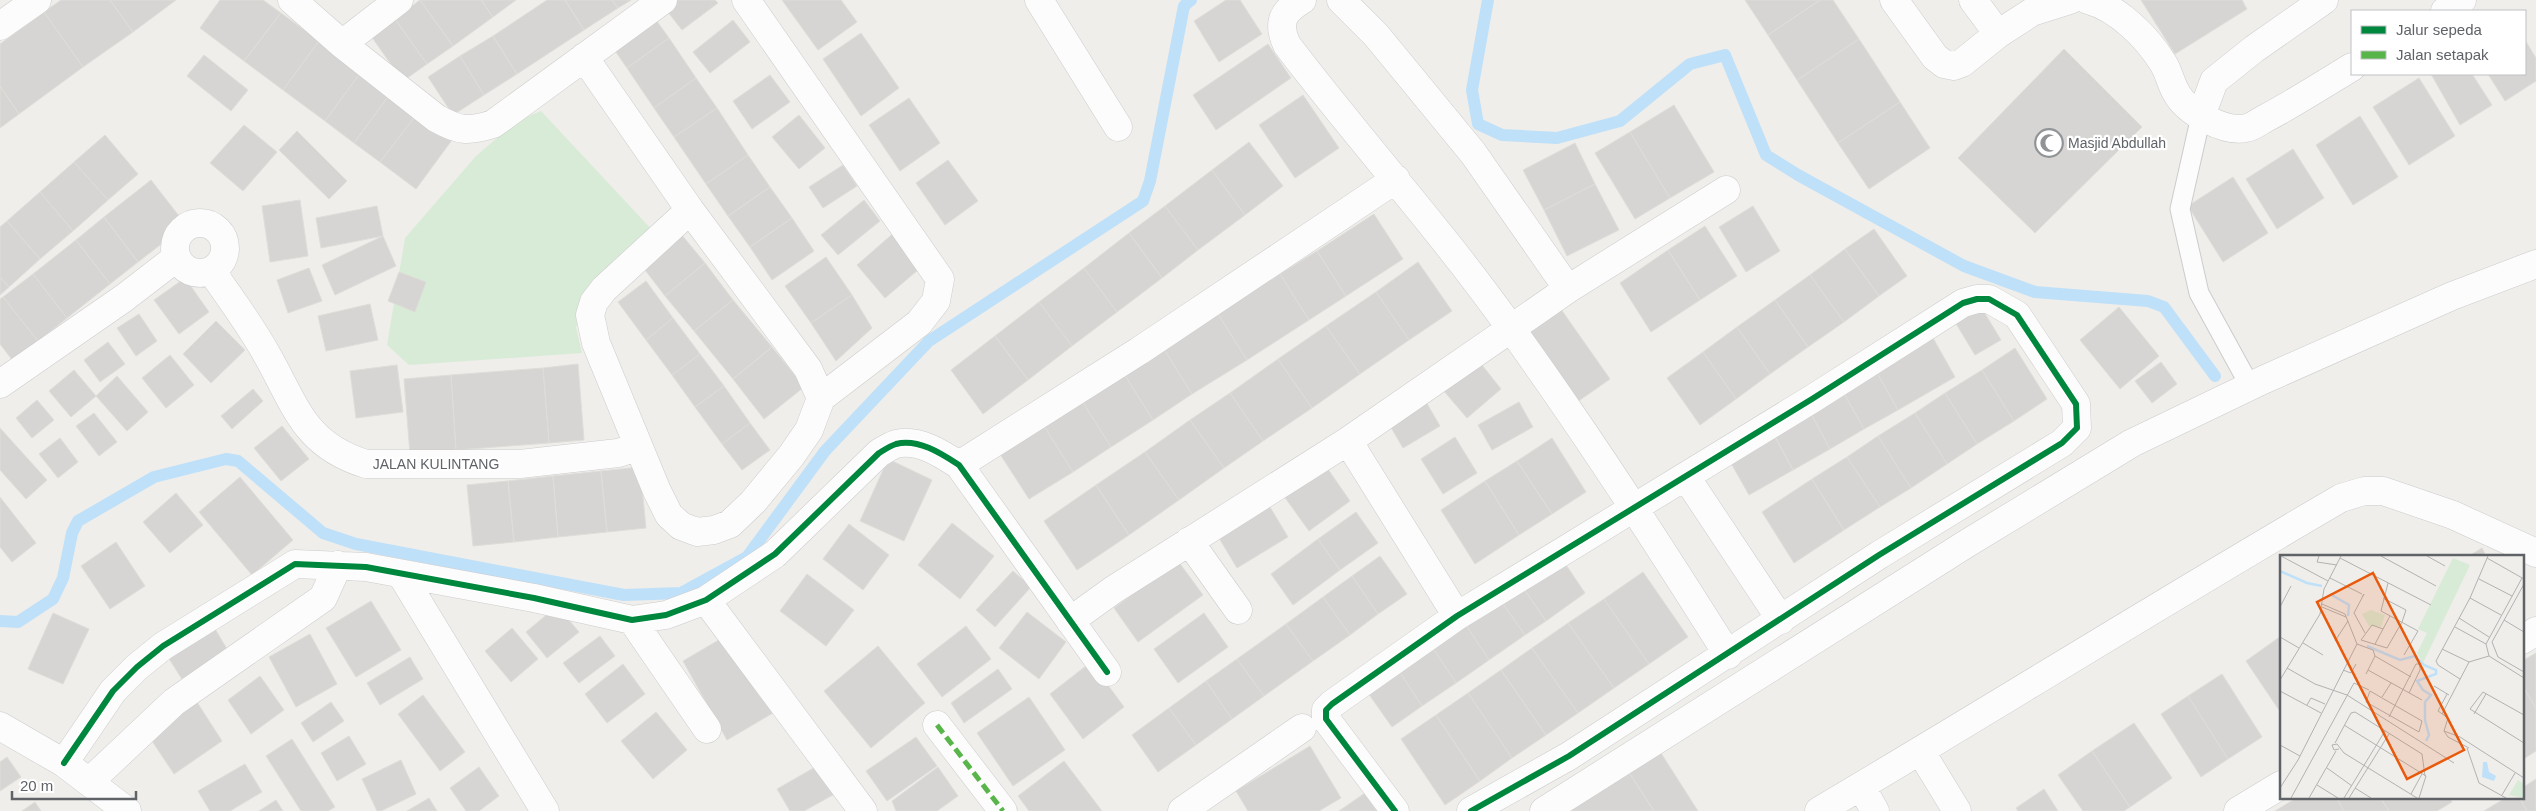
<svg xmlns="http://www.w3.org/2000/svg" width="2536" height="811" font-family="Helvetica,sans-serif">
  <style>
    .green { fill: #d8ebd6 }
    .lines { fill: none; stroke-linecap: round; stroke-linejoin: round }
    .stream { stroke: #bfe0f9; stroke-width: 12 }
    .building { fill: #d6d5d3; stroke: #deddd9 }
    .service-casing { stroke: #cbcccc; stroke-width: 21 }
    .minor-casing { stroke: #cbcccc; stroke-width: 29 }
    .tertiary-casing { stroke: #cbcccc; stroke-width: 29 }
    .service { stroke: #fdfcfc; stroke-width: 19 }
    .minor { stroke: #fdfcfc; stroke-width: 28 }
    .tertiary { stroke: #fdfcfc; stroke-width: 28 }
    .quiet { stroke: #58b549; stroke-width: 5; stroke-dasharray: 10 5; stroke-linecap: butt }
    .cycleway-casing { stroke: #fff; stroke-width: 9 }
    .cycleway { stroke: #00873e; stroke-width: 6 }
    .labels { text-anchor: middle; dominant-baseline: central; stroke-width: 4.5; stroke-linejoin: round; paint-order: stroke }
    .poi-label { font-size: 14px; fill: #5f6368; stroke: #fff; text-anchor: start }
    .street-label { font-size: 14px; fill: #5f6368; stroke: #fff }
    .inset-river { fill: none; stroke: #bfe0f9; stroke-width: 2.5 }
    .inset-road { fill: none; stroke: #b1b2b2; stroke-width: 1 }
    .view { fill: #e8590c; fill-opacity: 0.15; stroke: #e8590c; stroke-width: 2.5 }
    .inset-edge { fill: none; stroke: #5f6368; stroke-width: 2.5 }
  </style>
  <rect width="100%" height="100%" fill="#efeeea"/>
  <!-- green -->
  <path class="green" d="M541 111 654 232 586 300 576 327 582 353 409 365 387 345 405 238 476 156 517 121Z"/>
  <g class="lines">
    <!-- stream -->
    <path class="stream" d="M1488 0 1472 90 1478 124 1502 135 1557 138 1620 121 1690 64 1725 55 1766 155 1798 175 1964 266 2035 292 2148 301 2164 307 2215 376
      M0 621 18 622 53 599 63 578 72 533 78 521 154 477 226 459 238 461 323 533 356 544 624 595 681 593 747 557 825 451 929 341 1143 201 1150 181 1184 6 1191 0"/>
  </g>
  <!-- building -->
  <path class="building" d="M61 0H110L133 32 83 67 44 12Z
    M110 0H176L133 32Z
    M220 0H263L281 13 244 61 200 28Z
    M420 0 453 46 427 64 395 19Z
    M420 0H481L493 17 453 46Z
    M481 0H516L493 17Z
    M547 0H565L584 30 517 74 493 36Z
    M565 0H612L618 8 584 30Z
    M612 0H631L618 8Z
    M673 0H715L718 3 682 30 664 7Z
    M782 0H841L857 22 818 50Z
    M1226 0H1240L1262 34 1219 62 1194 21Z
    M1745 0H1820L1768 35Z
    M1820 0H1833L1859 39 1797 80 1768 35Z
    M2141 0H2242L2247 9 2175 54Z
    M44 12 83 67 19 114 0 86V44Z
    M281 13 319 41 283 90 244 61Z
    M651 13 669 38 627 68 609 42Z
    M395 19 427 64 403 81 371 36Z
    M733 20 750 42 710 73 693 52Z
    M861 33 899 88 861 116 823 59Z
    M493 36 517 74 484 95 460 56Z
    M669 38 696 78 654 108 627 68Z
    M1859 39 1900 102 1838 143 1797 80Z
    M2525 40 2536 58V81L2505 101 2488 74H2525Z
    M319 41 361 72 325 121 283 90Z
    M1268 44 1291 78 1216 130 1193 95Z
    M2064 49 2142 127 2035 233 1958 158Z
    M204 55 248 90 231 111 187 76Z
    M460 56 484 95 453 115 428 77Z
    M361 72 390 94 354 143 325 121Z
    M2431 74H2472L2492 105 2460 125Z
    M770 75 790 102 752 129 733 101Z
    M696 78 717 108 674 137 654 108Z
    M2419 78 2455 136 2409 165 2373 107Z
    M0 86 19 114 0 128Z
    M390 94 417 114 380 162 354 143Z
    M1303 95 1339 148 1295 178 1259 125Z
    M909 98 940 143 900 171 869 125Z
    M1900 102 1930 148 1869 189 1838 143Z
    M1674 105 1714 172 1670 198 1630 132Z
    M717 108 748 155 706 184 674 137Z
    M417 114 452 140 416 189 380 162Z
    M799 115 825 148 799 169 772 137Z
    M2360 116 2398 177 2353 205 2316 145Z
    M244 125 277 152 243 191 210 163Z
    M297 131 347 181 329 199 279 150Z
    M1630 132 1670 198 1635 219 1595 153Z
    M105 135 138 174 108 200 74 162Z
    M1249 142 1283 186 1245 215 1212 170Z
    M1575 143 1595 184 1544 210 1523 170Z
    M2293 149 2324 198 2277 229 2246 179Z
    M748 155 770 187 728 216 706 184Z
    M948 160 978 201 945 225 916 183Z
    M74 162 108 200 73 231 40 192Z
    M843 165 857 186 823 208 809 187Z
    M1212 170 1245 215 1198 250 1165 206Z
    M2233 177 2268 233 2223 262 2188 206Z
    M151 180 186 225 138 262 104 217Z
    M1595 184 1619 230 1567 256 1544 210Z
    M770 187 792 218 750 247 728 216Z
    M40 192 73 231 40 259 7 221Z
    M300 200 308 256 270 262 262 206Z
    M864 200 880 221 838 255 821 235Z
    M377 206 383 236 321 248 316 218Z
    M1165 206 1198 250 1162 278 1129 233Z
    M1753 206 1780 251 1746 272 1719 227Z
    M1374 214 1403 259 1346 296 1317 251Z
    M104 217 138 262 110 284 76 240Z
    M792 218 814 251 772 280 750 247Z
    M7 221 40 259 9 287 0 277V227Z
    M1705 226 1737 276 1700 300 1668 250Z
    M1874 229 1907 276 1879 296 1845 249Z
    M897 230 925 264 885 298 857 265Z
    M1129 233 1162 278 1117 312 1084 268Z
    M681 234 705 263 665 296 642 266Z
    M383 236 396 266 335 295 322 265Z
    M76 240 110 284 67 318 33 274Z
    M1845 249 1879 296 1844 322 1810 275Z
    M1668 250 1700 300 1651 332 1620 283Z
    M1317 251 1346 296 1309 320 1280 274Z
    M826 257 852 295 811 323 785 286Z
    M1418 262 1452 311 1409 340 1376 292Z
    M705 263 733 300 694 331 665 296Z
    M309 268 322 301 288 313 277 280Z
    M1084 268 1117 312 1072 346 1039 302Z
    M399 272 426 282 415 312 388 301Z
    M33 274 67 318 38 341 3 297Z
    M1280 274 1309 320 1247 360 1218 314Z
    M1810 275 1844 322 1808 347 1775 300Z
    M0 277 9 287 0 295Z
    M185 278 209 312 179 334 154 300Z
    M646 281 673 318 646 340 618 302Z
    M1376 292 1409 340 1360 374 1326 326Z
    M852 295 872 328 836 361 811 323Z
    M3 297 38 341 13 361 0 344V299Z
    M733 300 772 347 733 379 694 331Z
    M1775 300 1808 347 1770 374 1737 327Z
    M1039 302 1072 346 1028 380 995 336Z
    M370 304 378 340 326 351 318 316Z
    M1558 305 1610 379 1570 407 1519 332Z
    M1981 307 2001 340 1975 355 1955 322Z
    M2119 307 2159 356 2120 389 2080 340Z
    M139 314 157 341 136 356 117 328Z
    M1218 314 1247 360 1192 394 1164 349Z
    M673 318 700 354 672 375 646 340Z
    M216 321 245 350 211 383 183 354Z
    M1326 326 1360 374 1312 408 1278 359Z
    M1737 327 1770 374 1736 399 1703 352Z
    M995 336 1028 380 983 414 951 370Z
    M1933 338 1955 377 1898 410 1876 371Z
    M108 342 125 364 100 382 84 360Z
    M772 347 804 387 764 419 733 379Z
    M2015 348 2047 399 2014 421 1982 370Z
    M1164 349 1192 394 1153 420 1124 374Z
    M1703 352 1736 399 1700 425 1667 378Z
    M700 354 724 386 695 407 672 375Z
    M170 355 194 385 166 408 142 378Z
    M1278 359 1312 408 1263 441 1230 393Z
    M1478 360 1501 389 1467 418 1443 390Z
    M2161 362 2177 384 2152 403 2135 381Z
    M578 364 584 440 549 443 543 368Z
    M397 365 403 412 356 418 350 371Z
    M543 368 549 443 456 450 451 375Z
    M74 370 96 396 71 417 49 391Z
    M1982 370 2014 421 1977 444 1945 393Z
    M1876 371 1898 410 1864 429 1842 390Z
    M1124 374 1153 420 1111 447 1082 401Z
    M451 375 456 450 410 454 404 379Z
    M117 376 148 412 127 431 96 396Z
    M724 386 750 423 722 444 695 407Z
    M253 389 263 401 232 429 221 416Z
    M1842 390 1864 429 1830 449 1809 410Z
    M1230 393 1263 441 1224 468 1190 420Z
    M1945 393 1977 444 1947 464 1915 413Z
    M37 400 54 420 32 438 16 418Z
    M1082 401 1111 447 1073 472 1044 426Z
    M1426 402 1440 426 1403 448 1389 424Z
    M1519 402 1533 427 1492 450 1478 425Z
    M1809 410 1830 449 1793 470 1772 431Z
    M94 413 117 442 99 456 76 426Z
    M1915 413 1947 464 1911 488 1878 436Z
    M1190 420 1224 468 1179 500 1145 452Z
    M750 423 770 450 742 470 722 444Z
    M282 426 309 459 281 481 254 448Z
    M1044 426 1073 472 1029 499 1000 454Z
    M0 428 47 480 26 499 0 470Z
    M1772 431 1793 470 1749 495 1727 456Z
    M1878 436 1911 488 1880 507 1847 457Z
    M1455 437 1477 473 1443 494 1421 459Z
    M60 438 78 462 58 478 39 454Z
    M1552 438 1586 492 1552 514 1517 461Z
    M1145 452 1179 500 1129 535 1096 485Z
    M1847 457 1880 507 1844 530 1812 479Z
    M888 459 932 480 904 541 860 521Z
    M1517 461 1552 514 1519 535 1485 481Z
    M1323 462 1350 501 1309 531 1281 492Z
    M640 467 646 528 607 532 601 471Z
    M601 471 607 532 558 537 553 476Z
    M553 476 558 537 514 542 508 481Z
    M240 477 293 540 252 575 199 512Z
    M1812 479 1844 530 1794 563 1762 512Z
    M508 481 514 542 473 546 467 485Z
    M1485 481 1519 535 1475 564 1441 510Z
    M1096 485 1129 535 1077 570 1044 521Z
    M176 493 203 525 170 553 143 522Z
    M0 497 36 543 12 562 0 547Z
    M1267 502 1288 537 1237 568 1216 533Z
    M1356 512 1378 543 1340 570 1318 539Z
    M952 523 994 556 960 599 918 565Z
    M849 524 889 555 863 590 823 559Z
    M1318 539 1340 570 1293 605 1271 574Z
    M116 542 145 586 110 609 81 566Z
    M2482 548 2486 556H2469Z
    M1380 556 1407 594 1378 614 1352 576Z
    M1562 559 1585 593 1546 621 1522 586Z
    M1178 561 1203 595 1138 642 1114 608Z
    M1013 571 1031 587 995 627 976 610Z
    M1643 572 1688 637 1649 664 1604 599Z
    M807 574 854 610 826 646 780 611Z
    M1352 576 1378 614 1350 635 1323 597Z
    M1522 586 1546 621 1525 635 1501 601Z
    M1323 597 1350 635 1313 661 1286 624Z
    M1604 599 1649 664 1614 688 1568 623Z
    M371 601 401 650 356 677 326 628Z
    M1501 601 1525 635 1489 660 1466 625Z
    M557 606 579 632 547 658 526 632Z
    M1027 612 1066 642 1039 679 999 648Z
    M53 613 89 629 63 684 28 669Z
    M1204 613 1228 647 1178 683 1154 649Z
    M1568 623 1614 688 1578 713 1532 648Z
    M212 624 227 649 182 679 166 654Z
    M1286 624 1313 661 1264 696 1237 659Z
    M1466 625 1489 660 1456 683 1433 648Z
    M966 626 991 659 942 697 917 664Z
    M512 628 538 659 511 682 485 651Z
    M310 634 337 684 296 707 269 657Z
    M729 634 773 713 727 740 683 661Z
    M600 636 615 656 579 683 563 663Z
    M2281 636V713L2246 661Z
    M878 646 925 703 871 748 824 691Z
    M1433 648 1456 683 1422 706 1399 671Z
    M1532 648 1578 713 1546 735 1501 670Z
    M2536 653V708L2522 685V661Z
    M410 657 423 679 380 705 367 683Z
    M1237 659 1264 696 1232 719 1206 681Z
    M1091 662 1124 707 1083 739 1050 694Z
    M623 664 645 694 607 723 585 694Z
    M998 669 1012 689 964 723 951 703Z
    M1501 670 1546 735 1512 758 1468 693Z
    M1399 671 1422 706 1392 727 1368 693Z
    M2222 674 2262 737 2228 759 2188 696Z
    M260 676 284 710 251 734 228 700Z
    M1206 681 1232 719 1196 745 1169 708Z
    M2522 685 2536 708V751L2522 760Z
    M1468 693 1512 758 1480 781 1436 715Z
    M423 695 465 752 440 771 398 714Z
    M2188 696 2228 759 2201 777 2161 714Z
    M1029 697 1065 750 1013 786 977 733Z
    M195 699 222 741 174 774 146 732Z
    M331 702 344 721 313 742 301 723Z
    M1169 708 1196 745 1158 772 1132 735Z
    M656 712 687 750 653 779 621 741Z
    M1436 715 1480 781 1445 805 1401 739Z
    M2134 723 2172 778 2130 807 2092 751Z
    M349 736 366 764 337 781 321 753Z
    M916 737 937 766 887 801 866 771Z
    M292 739 335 807 328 811H301L266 756Z
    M1310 746 1341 798 1319 811H1248L1236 791Z
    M1659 750 1698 811H1654L1628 771Z
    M2092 751 2130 807 2124 811H2083L2058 775Z
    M7 757 21 777 0 791V762Z
    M401 760 416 794 381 811H377L362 779Z
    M1064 761 1102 811H1029L1018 796Z
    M824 762 840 791 804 811H790L777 789Z
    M245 764 262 792 230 811H210L198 791Z
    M479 767 499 796 479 811H466L450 788Z
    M938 767 958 796 937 811H896L892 801Z
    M1628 771 1654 811H1565Z
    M2536 779V811H2527L2519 797H2522V788Z
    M2044 789 2058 811H2018L2016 808Z
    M1365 793 1377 811H1339Z
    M2298 797H2336L2344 811H2275Z
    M2336 797H2380L2389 811H2344Z
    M2380 797H2449L2452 802 2437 811H2389Z
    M2507 797H2519L2527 811H2484Z
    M429 798 437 811H407Z
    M276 800 283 811H259Z
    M35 802 41 811H22Z"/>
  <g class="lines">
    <defs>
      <path id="service" d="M2201 116 2180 209 2199 293 2250 386"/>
      <path id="minor" d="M292 0 342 44 436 118C459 131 468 132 493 124L663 0
        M1039 0 1118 127
        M1302 0C1282 12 1277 23 1287 45 1360 141 1442 231 1512 330 1588 435 1659 545 1728 655
        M1341 0 1376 35 1473 153 1568 289
        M1894 0 1935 57 1944 64 1954 66 1962 63 1998 34 2032 12 2070 0
        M1973 0 1998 34
        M2088 0C2118 8 2147 37 2163 63 2169 72 2171 85 2177 94 2187 112 2225 133 2246 128 2253 127 2260 121 2266 118 2296 102 2324 84 2352 67
        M2445 11 2462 0
        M0 26 37 0
        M342 44 399 0
        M584 57 690 210 808 369 821 398
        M2201 116 2214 81 2254 49 2324 0
        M690 210 604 289 594 302 590 315 596 343 657 491 669 515 681 526 697 532 714 530 730 524 753 502 791 456 809 430 821 398 919 323 936 301 940 279 746 0
        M175 248a25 25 0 1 1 50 0a25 25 0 1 1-50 0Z
        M212 272C231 299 251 326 267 355 296 406 304 445 366 464H520L618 453 638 447
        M0 384 124 298 176 258
        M1348 441 1457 616
        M959 465 1139 351 1396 179
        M1686 477 1781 620
        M1189 541 1238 610
        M401 574 545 811
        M706 600 863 811
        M632 620 707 729
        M1070 621 1113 590 1348 441 1568 289 1726 190
        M2522 640 2536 631
        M937 725 1003 811
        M1921 752 1957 811
        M64 763 113 691 137 667 163 646 295 564 366 567 534 598 632 620 666 615 706 600 775 554 879 453C884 450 890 446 896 444 918 438 942 454 959 465L1107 672
        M90 781 174 702 323 598 338 565
        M1861 786 1875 811
        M1182 811 1302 728
        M1395 811 1326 719V710L1332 704 1457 616 1812 399 1963 303 1977 299H1989L2017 315 2076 404 2077 428 2062 443 1879 555 1569 756 1471 811
        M1544 811 1966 544 2132 443 2263 380 2452 296 2536 264
        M1819 811C1993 708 2166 600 2341 498L2364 491H2383L2453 515 2536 553
        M2238 811 2281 785"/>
      <path id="tertiary" d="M0 726 64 763 127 811"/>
    </defs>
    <!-- service casing -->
    <use href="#service" class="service-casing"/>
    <!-- minor casing -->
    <use href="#minor" class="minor-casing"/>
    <!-- tertiary casing -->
    <use href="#tertiary" class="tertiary-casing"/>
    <!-- service -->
    <use href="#service" class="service"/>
    <!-- minor -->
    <use href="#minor" class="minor"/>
    <!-- tertiary -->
    <use href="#tertiary" class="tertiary"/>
    <!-- quiet -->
    <path class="quiet" d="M937 725 1003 811"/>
    <defs>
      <path id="cycleway" d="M64 763 113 691 137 667 163 646 295 564 366 567 534 598 632 620 666 615 706 600 775 554 879 453C884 450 890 446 896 444 918 438 942 454 959 465L1107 672
        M1395 811 1326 719V710L1332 704 1457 616 1812 399 1963 303 1977 299H1989L2017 315 2076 404 2077 428 2062 443 1879 555 1569 756 1471 811"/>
    </defs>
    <!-- cycleway casing -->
    <use href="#cycleway" class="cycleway-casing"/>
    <!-- cycleway -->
    <use href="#cycleway" class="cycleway"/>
  </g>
  <!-- icons -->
  <defs>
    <symbol id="mosque-ring" viewBox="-11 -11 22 22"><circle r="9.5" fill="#fff" stroke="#919496" stroke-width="1.5"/><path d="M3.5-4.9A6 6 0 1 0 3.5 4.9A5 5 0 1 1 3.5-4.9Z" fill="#919496"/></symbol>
  </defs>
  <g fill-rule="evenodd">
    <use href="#mosque-ring" x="2033" y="127" width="32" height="32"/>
  </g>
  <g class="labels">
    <!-- poi labels -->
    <g class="poi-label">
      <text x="2068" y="143">Masjid Abdullah</text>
    </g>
    <!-- street labels -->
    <g class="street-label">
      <text x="436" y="464">JALAN KULINTANG</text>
    </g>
  </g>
  <!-- overview -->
  <g transform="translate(2280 555)">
    <rect width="244" height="244" fill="#efeeea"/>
    <path d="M173 3 190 10 143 108 137 98 147 78 138 74ZM91 55 105 60 101 72 89 71 82 59ZM238 225 244 229V243L229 240Z" fill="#d8ebd6"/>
    <path d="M203 207H207L209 217 216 221 214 226 202 222Z" fill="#bfe0f9"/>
    <path class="inset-river" d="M0 16 27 28 42 31M50 39 69 50 68 61M87 91 120 105 135 101 144 110 156 115V119L137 126 143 135 151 140 145 147V165L149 180 146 186"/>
    <path class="inset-road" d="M1 1 48 26M39 1 37 7 57 10M101 1 156 31M147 1 165 11M60 3 151 50M207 3 244 24M50 23 82 39M242 23 206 89 209 101 244 123M199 24 232 41M108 28 101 56 138 76 124 100M244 29 212 87 218 102 244 117M82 42 84 39 74 58 85 78M103 43 126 55 122 67 107 93 81 85 92 70 103 74M190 43 221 60M42 49 65 59 77 89 93 95 95 101 131 122M0 52 11 31M42 52 66 62M179 63 209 82M224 65 244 77M175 72 206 89M0 82 19 93M55 86 68 66M23 88 43 100M95 89 110 61M162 94 189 107 209 101M7 113 35 129 67 140 174 208M63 115 71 118 76 109M88 115 142 145M86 119 95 101M180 124 158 110 156 106 190 43 208 1M0 125 40 59 44 34 61 1M154 131 169 140M0 136 41 158M90 136 142 166 139 177 86 147ZM129 138 140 115V109M102 142 111 128M27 150 31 143 45 149M162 159 189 107M194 159 206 139M244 160 203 137 190 154 244 188M109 162 136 109H140M64 170 146 221M164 176 180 182 244 223M164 176 168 163 158 156 167 139M164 176 168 182 189 193M55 188 71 158 75 157 142 199 145 221M0 190 20 201M187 193 199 228 226 243M59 194 54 195 52 190 57 189 64 198 137 243M47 213 72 231M37 230 58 243M0 233 18 205 77 89M75 233 91 243M131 239 142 219M222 240 235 218M11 243 74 128 89 135M29 243 56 196M64 243 105 176M69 243 109 179M139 243 146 221"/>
    <path class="view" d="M93 18 184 195 127 224 37 47Z"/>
    <rect width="244" height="244" class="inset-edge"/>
  </g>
  <!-- legend -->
  <rect x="2351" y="10" width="175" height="65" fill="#ffffff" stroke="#bfc1c3"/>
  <rect x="2361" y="26" width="25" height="8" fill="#00873e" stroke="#bfc1c3"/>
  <text x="2396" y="35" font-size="15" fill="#5f6368">Jalur sepeda</text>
  <rect x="2361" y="51" width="25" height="8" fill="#58b549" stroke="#bfc1c3"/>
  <text x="2396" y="60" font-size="15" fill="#5f6368">Jalan setapak</text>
  <!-- scale -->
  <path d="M12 791v8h124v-8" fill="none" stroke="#5f6368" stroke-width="2.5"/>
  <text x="20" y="791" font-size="15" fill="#5f6368" stroke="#ffffff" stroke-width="4" paint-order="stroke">20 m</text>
</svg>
